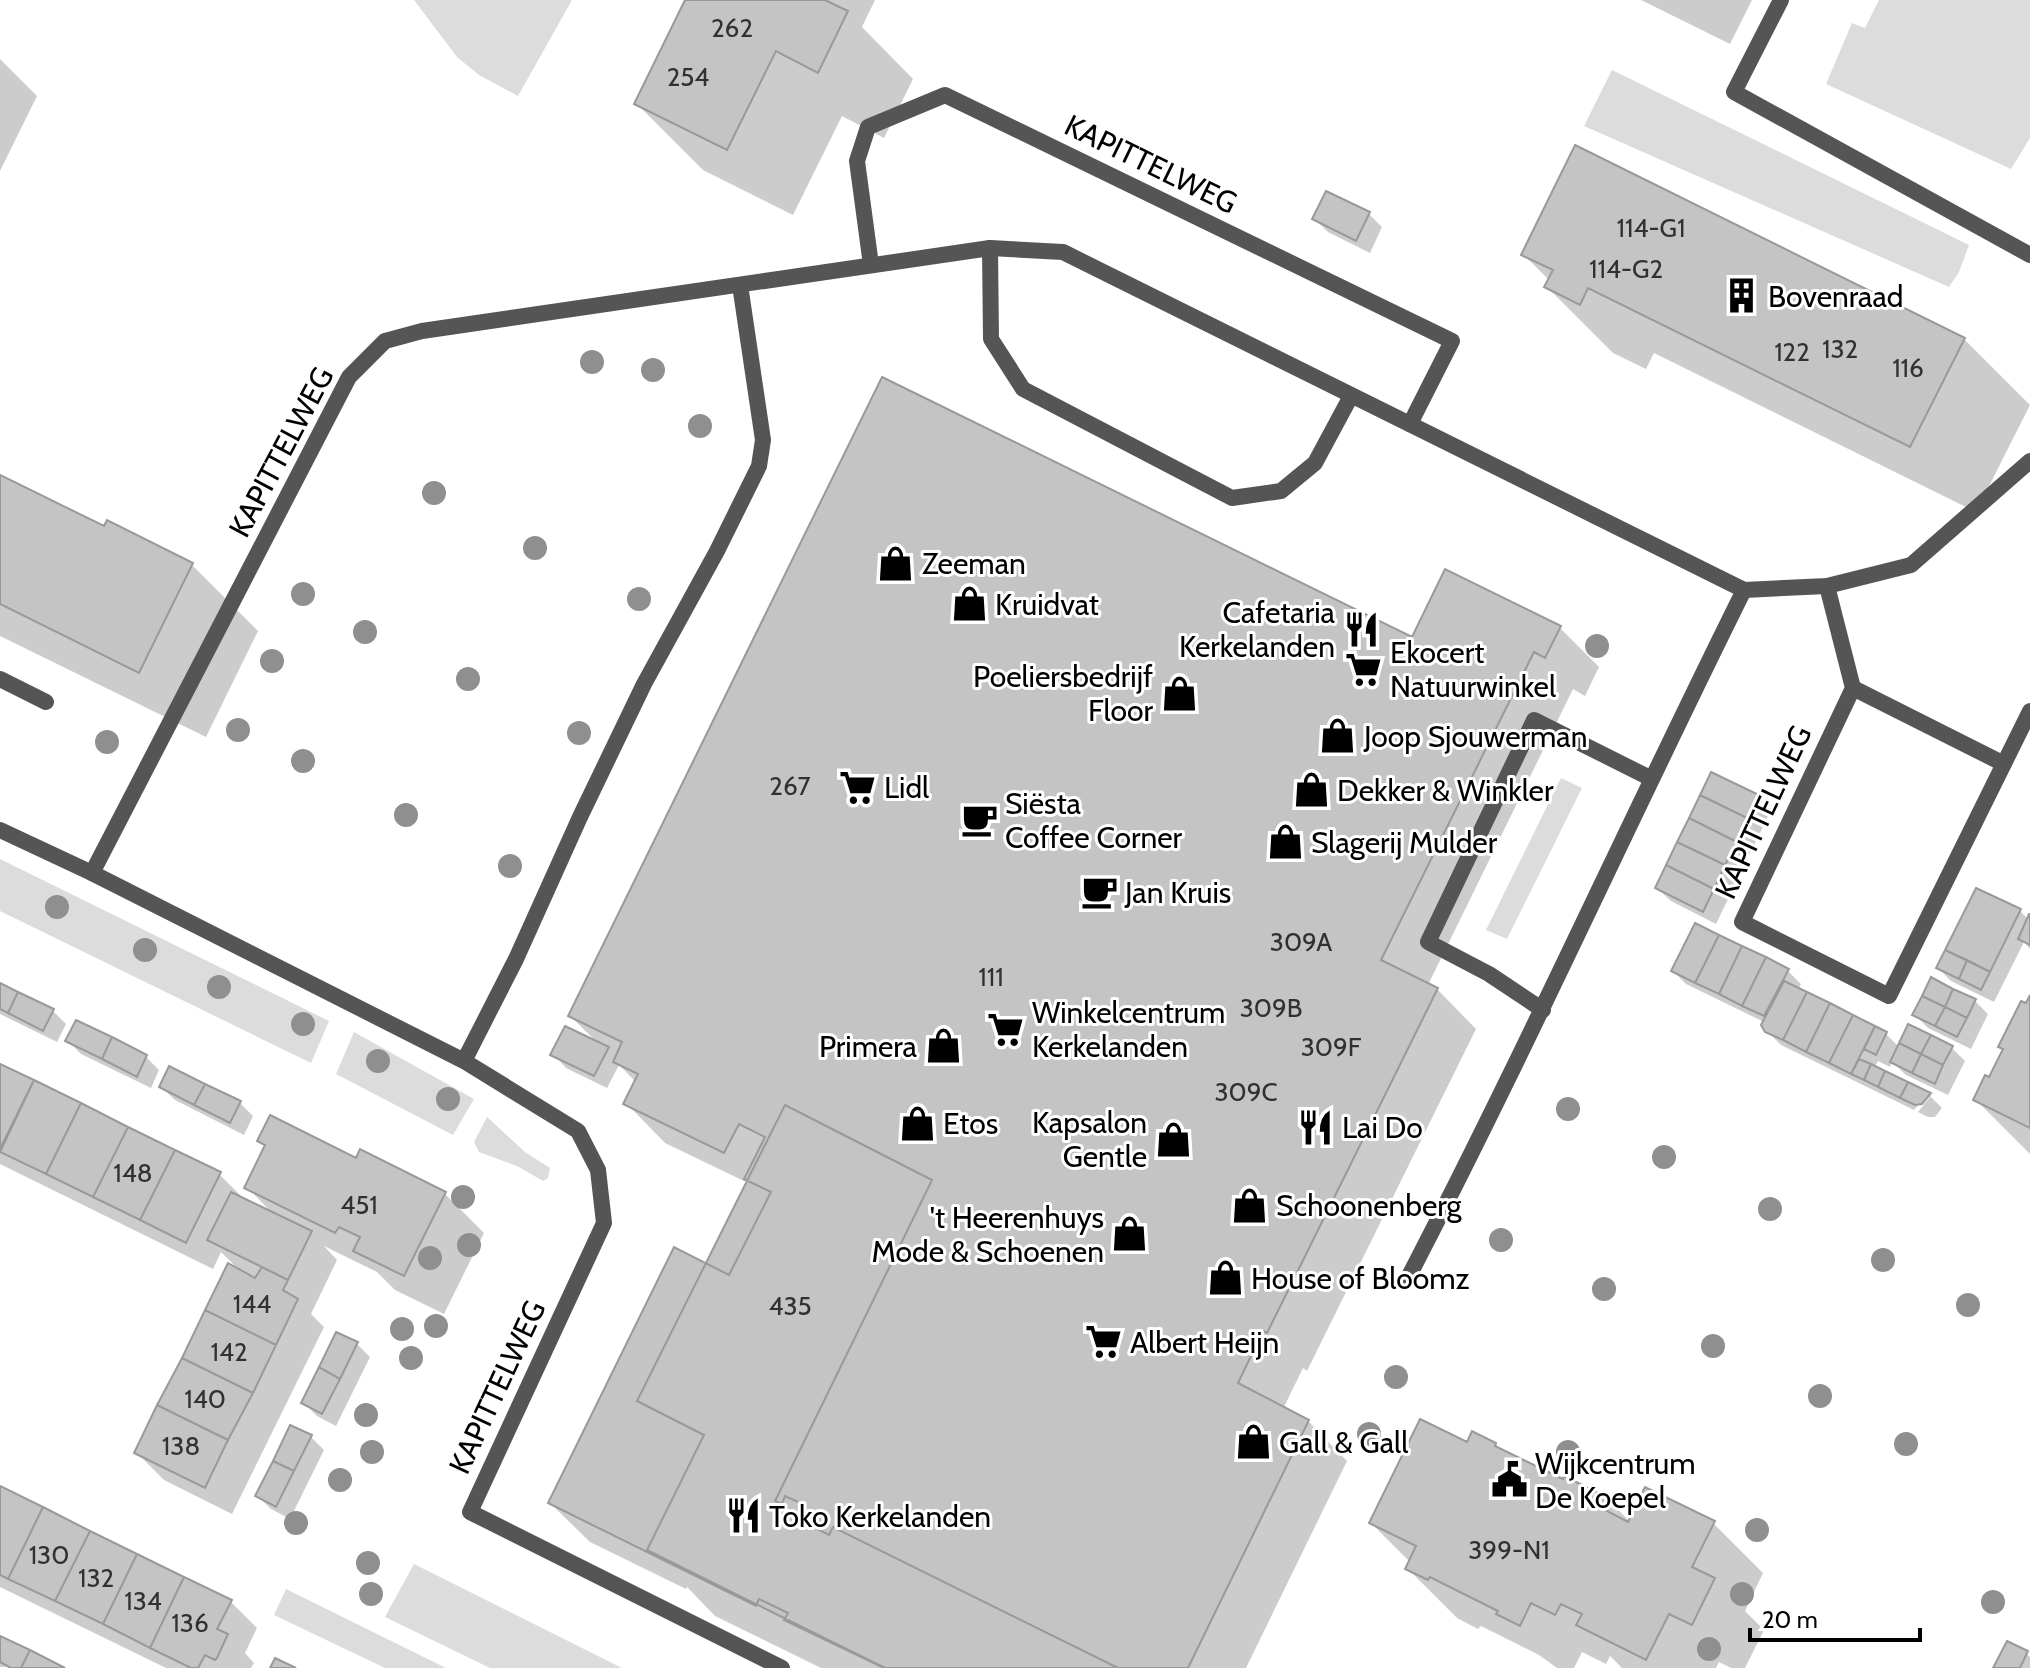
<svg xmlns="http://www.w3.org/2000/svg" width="2030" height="1668" font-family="Cabin,sans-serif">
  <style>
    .green { fill: #dcdcdc }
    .shadow { fill: #0003 }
    .building { fill: #c4c4c4; stroke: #999; stroke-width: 2 }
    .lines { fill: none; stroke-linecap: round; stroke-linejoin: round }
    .service { stroke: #555; stroke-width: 16 }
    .minor { stroke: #555; stroke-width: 16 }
    .tree { fill: #8f8f8f }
    .labels { text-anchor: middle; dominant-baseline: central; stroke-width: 6; stroke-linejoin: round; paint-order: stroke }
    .number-label { font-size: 26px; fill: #313131 }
    .street-label { font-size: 30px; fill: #000; stroke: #fff }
    .poi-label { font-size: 30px; fill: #000; stroke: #fff; text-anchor: start }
  </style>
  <rect width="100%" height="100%" fill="#fff"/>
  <!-- green -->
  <path class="green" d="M414 0H572L518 96 479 75 457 57Z
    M1879 0H2030V138L2011 169 1826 84 1852 23 1865 28Z
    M1612 70 1969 245 1959 272 1949 287 1584 126Z
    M1561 778 1582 788 1507 939 1486 930Z
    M0 859 329 1021 311 1063 0 911Z
    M354 1032 474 1099 453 1135 336 1074Z
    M487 1117 525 1152 550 1168 548 1178 543 1181 517 1166 479 1152 474 1142Z
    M414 1564 622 1668H490L385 1617Z
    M286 1589 446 1668H385L274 1615Z"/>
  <!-- shadow -->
  <path class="shadow" d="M688 0H875L862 27 913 79 884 138 842 116 793 215 703 170 637 104Z
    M1641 0H1752L1730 44Z
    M0 59 37 96 0 171Z
    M1369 214 1382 227 1370 253 1328 232 1315 219Z
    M1523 254 1964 339 2030 405 1976 512 1654 353 1646 369 1613 353 1547 287 1550 281Z
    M0 477 105 529 108 523 192 565 258 631 206 737 0 636Z
    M1560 628 1599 667 1585 696 1573 689 1428 985 1437 989 1476 1029 1307 1371 1303 1368 1283 1409 1308 1421 1347 1461 1246 1668H821L715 1616 687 1587 686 1589 590 1542 550 1503 706 1267 748 1183 665 1143 626 1103 636 1082 619 1065 607 1088 566 1068 553 1054 599 1044 570 1016 1413 640Z
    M1758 797 1771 810 1716 924 1671 901 1657 888Z
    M2020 911 2029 920 2030 917V949L2024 942 1994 1002 1951 981 1938 968Z
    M1673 971H1788L1801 984 1798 990 1886 1034 1899 1047 1952 1048 1965 1061 1948 1095 1906 1075 1892 1062 1890 1067 1878 1061 1874 1068 1929 1095 1942 1108 1935 1117H1928L1918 1112 1930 1097H1925L1914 1110 1781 1045 1767 1031 1764 1022 1686 984Z
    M0 985 53 1011 66 1024 57 1042 0 1014Z
    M2030 999V1154L1975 1099 1990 1080Z
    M1975 1001 1988 1014 1971 1049 1928 1028 1915 1015Z
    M68 1041 146 1057 159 1070 151 1088 81 1054Z
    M0 1066 219 1174 247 1202 273 1214 247 1187 266 1147 259 1141 357 1160 445 1194 484 1233 444 1314 395 1290 377 1272 324 1246 337 1260 311 1314 324 1327 232 1514 164 1480 137 1453 240 1271 221 1252 213 1269 0 1164Z
    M161 1087 240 1103 253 1116 244 1135 175 1100Z
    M357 1344 370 1357 336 1426 317 1416 304 1403Z
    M311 1437 324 1450 290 1519 271 1509 258 1496Z
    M1495 1444 1503 1452 1611 1502 1630 1522 1713 1523 1763 1573 1745 1611 1764 1630 1745 1668H1731L1719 1662 1716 1668H1622L1610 1656 1606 1664 1582 1652 1574 1668H1557L1539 1655 1481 1626 1478 1629 1457 1618 1407 1568 1410 1562 1371 1523 1468 1445Z
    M0 1489 230 1601 257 1628 245 1653 254 1663 251 1668H166L0 1587Z
    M0 1638 61 1668 0 1667Z
    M2026 1653 2030 1657V1668H1996Z"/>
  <!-- building -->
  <path class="building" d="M685 0H825L848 11 818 73 776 51 727 150 634 104Z
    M1575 145 1965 338 1910 447 1588 288 1580 305 1544 287 1553 270 1521 255Z
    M1326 191 1370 212 1356 241 1312 219Z
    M882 377 1412 637 1445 569 1561 626 1545 658 1534 652 1381 960 1438 988 1267 1333 1263 1331 1238 1383 1309 1420 1188 1668H884L784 1620 788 1613 759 1599 756 1606 548 1503 674 1247 729 1275 771 1192 744 1179 765 1137 739 1124 724 1153 623 1104 638 1074 613 1062 622 1042 568 1016Z
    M0 475 104 526 107 520 193 563 139 673 0 604Z
    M1711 772 1759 795 1749 819 1700 795Z
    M1700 795 1749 819 1737 842 1689 818Z
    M1689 818 1737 842 1725 865 1677 842Z
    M1677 842 1725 865 1714 889 1666 865Z
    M1666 865 1714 889 1703 912 1655 888Z
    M1976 888 2021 909 1990 972 1945 950Z
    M2029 914H2030V945L2018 939Z
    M1695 923 1719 935 1695 983 1671 971Z
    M1719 935 1742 946 1719 994 1695 983Z
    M1742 946 1766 957 1742 1006 1719 994Z
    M1945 950 1967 960 1959 979 1936 968Z
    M1766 957 1789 969 1764 1016 1742 1006Z
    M1967 960 1990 972 1981 990 1959 979Z
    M1931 977 1953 989 1945 1007 1922 996Z
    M1784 981 1807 992 1783 1040 1765 1032 1761 1025Z
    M0 983 18 992 8 1013 0 1009Z
    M1953 989 1976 999 1967 1018 1945 1007Z
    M18 992 54 1009 43 1031 8 1013Z
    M1807 992 1830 1003 1806 1052 1783 1040Z
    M2030 995V1128L1973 1100 1985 1075 1989 1077 2003 1049 1998 1047 2021 1001 2026 1003Z
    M1922 996 1945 1007 1935 1026 1912 1015Z
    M1830 1003 1853 1015 1829 1063 1806 1052Z
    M1945 1007 1967 1018 1957 1037 1935 1026Z
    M1853 1015 1875 1026 1851 1074 1829 1063Z
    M76 1020 112 1037 102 1059 65 1041Z
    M1908 1024 1931 1035 1921 1054 1899 1043Z
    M565 1026 609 1047 594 1076 550 1055Z
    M1875 1026 1887 1032 1876 1055 1864 1049Z
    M1931 1035 1953 1046 1943 1065 1921 1054Z
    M112 1037 147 1055 137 1077 102 1059Z
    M1899 1043 1921 1054 1912 1073 1890 1062Z
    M1921 1054 1943 1065 1935 1084 1912 1073Z
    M1859 1059 1871 1064 1864 1080 1851 1074Z
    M0 1064 34 1080 0 1149Z
    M1871 1064 1885 1071 1878 1087 1864 1080Z
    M169 1066 205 1084 194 1105 159 1087Z
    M1885 1071 1908 1082 1900 1098 1878 1087Z
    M34 1080 81 1103 46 1174 0 1152Z
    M1908 1082 1931 1093 1922 1104 1915 1105 1900 1098Z
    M205 1084 241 1101 230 1123 194 1105Z
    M81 1103 128 1127 93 1197 46 1174Z
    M785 1105 932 1180 775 1501 782 1504 785 1496 803 1504 796 1518 829 1535 833 1527 1118 1668H885L647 1550 704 1435 637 1401Z
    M270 1115 356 1158 360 1149 446 1192 404 1276 353 1251 360 1237 339 1227 335 1233 244 1188 265 1145 257 1141Z
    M128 1127 175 1150 140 1220 93 1197Z
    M175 1150 221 1172 186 1243 140 1220Z
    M231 1192 312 1231 288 1280 207 1240Z
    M228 1263 255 1278 262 1267 288 1280 283 1290 298 1299 276 1345 205 1310Z
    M205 1310 276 1345 253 1393 182 1358Z
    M336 1332 358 1342 340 1379 319 1367Z
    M182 1358 253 1393 228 1440 157 1405Z
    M319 1367 340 1379 322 1414 301 1403Z
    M157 1405 228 1440 205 1488 134 1453Z
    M1420 1419 1467 1442 1472 1431 1496 1443 1495 1446 1563 1479 1564 1476 1612 1500 1607 1511 1628 1522 1645 1487 1715 1521 1692 1567 1715 1578 1692 1625 1669 1614 1646 1660 1576 1625 1582 1614 1561 1604 1555 1615 1531 1603 1520 1626 1496 1614 1498 1611 1430 1577 1428 1580 1405 1569 1416 1546 1369 1523Z
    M290 1425 312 1435 294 1471 273 1461Z
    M273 1461 294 1471 276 1507 255 1496Z
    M0 1486 43 1507 8 1579 0 1575Z
    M43 1507 90 1531 55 1601 8 1579Z
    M90 1531 137 1554 103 1624 55 1601Z
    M137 1554 184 1577 150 1648 103 1624Z
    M184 1577 232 1600 217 1629 228 1634 217 1658 215 1660 205 1655 198 1668H191L150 1648Z
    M0 1636 30 1650 21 1668H11L0 1662Z
    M2007 1641 2028 1651 2020 1668H1993Z
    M30 1650 65 1668H21Z
    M275 1658 296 1668H270Z"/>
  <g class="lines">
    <!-- service -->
    <path class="service" d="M1781 0 1734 92 2030 255
      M990 248 991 339 1023 389 1232 498 1281 491 1315 463 1351 396
      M871 265 857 161 868 127 945 95 1452 341 1410 424
      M1827 586 1853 688 1742 922 1889 996 2030 711
      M0 679 46 702
      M1853 688 2004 764
      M92 873 464 1061 578 1131 598 1170 604 1223 470 1512 782 1668
      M1543 1010 1489 974 1428 942 1534 720 1652 779
      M464 1061 516 959 580 817 644 684 717 551 759 466 763 440 740 285
      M1408 1278C1526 1051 1630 819 1744 590"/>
    <!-- minor -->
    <path class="minor" d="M0 830 92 873 349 377 385 341 422 331 990 248 1063 252 1744 590 1827 586 1911 565 2030 461"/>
  </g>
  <!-- trees -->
  <g class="tree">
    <circle cx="592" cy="362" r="12"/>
    <circle cx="653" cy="370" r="12"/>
    <circle cx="700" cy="426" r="12"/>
    <circle cx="434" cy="493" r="12"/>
    <circle cx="535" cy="548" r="12"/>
    <circle cx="303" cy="594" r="12"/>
    <circle cx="639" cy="599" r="12"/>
    <circle cx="365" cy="632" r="12"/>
    <circle cx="1597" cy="646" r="12"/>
    <circle cx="272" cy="661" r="12"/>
    <circle cx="468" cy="679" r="12"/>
    <circle cx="238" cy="730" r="12"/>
    <circle cx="579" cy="733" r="12"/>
    <circle cx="107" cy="742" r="12"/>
    <circle cx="303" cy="761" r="12"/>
    <circle cx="406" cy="815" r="12"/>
    <circle cx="510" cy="866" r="12"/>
    <circle cx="57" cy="907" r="12"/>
    <circle cx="145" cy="950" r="12"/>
    <circle cx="219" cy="987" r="12"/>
    <circle cx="303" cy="1024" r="12"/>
    <circle cx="378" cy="1061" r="12"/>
    <circle cx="448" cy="1099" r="12"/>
    <circle cx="1568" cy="1109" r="12"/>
    <circle cx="1664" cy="1157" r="12"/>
    <circle cx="463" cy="1197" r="12"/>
    <circle cx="1770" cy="1209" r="12"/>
    <circle cx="1501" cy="1240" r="12"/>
    <circle cx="469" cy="1245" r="12"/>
    <circle cx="430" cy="1258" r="12"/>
    <circle cx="1883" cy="1260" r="12"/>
    <circle cx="1604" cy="1289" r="12"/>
    <circle cx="1968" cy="1305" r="12"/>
    <circle cx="436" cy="1326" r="12"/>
    <circle cx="402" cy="1329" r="12"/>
    <circle cx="1713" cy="1346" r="12"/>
    <circle cx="411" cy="1358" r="12"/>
    <circle cx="1396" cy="1377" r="12"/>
    <circle cx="1820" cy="1396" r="12"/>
    <circle cx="366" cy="1415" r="12"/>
    <circle cx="1369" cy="1434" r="12"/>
    <circle cx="1906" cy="1444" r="12"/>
    <circle cx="372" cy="1452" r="12"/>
    <circle cx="1568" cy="1452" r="12"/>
    <circle cx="340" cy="1480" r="12"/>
    <circle cx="296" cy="1523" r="12"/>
    <circle cx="1757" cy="1530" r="12"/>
    <circle cx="368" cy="1563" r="12"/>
    <circle cx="371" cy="1594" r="12"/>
    <circle cx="1742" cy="1594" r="12"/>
    <circle cx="1993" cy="1602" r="12"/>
    <circle cx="1709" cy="1649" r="12"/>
  </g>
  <!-- icons -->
  <defs>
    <symbol id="building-bare" viewBox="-9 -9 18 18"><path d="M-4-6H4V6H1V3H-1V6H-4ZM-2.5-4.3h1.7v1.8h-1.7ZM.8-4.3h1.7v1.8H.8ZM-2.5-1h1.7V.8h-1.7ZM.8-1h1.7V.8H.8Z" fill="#000" stroke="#fff" stroke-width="2.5" paint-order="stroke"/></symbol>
    <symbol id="shop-bare" viewBox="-9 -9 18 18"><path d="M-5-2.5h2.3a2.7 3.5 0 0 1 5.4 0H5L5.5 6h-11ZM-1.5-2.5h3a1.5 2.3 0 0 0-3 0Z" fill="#000" stroke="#fff" stroke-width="2.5" paint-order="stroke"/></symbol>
    <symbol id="restaurant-bare" viewBox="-9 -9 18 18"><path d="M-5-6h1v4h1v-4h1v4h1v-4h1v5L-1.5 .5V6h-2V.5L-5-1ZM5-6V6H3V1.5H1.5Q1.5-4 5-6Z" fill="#000" stroke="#fff" stroke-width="2.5" paint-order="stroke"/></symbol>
    <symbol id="supermarket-bare" viewBox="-9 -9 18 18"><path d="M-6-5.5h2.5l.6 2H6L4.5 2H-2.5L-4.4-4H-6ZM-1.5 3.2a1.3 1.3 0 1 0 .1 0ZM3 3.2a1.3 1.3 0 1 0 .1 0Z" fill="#000" stroke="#fff" stroke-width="2.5" paint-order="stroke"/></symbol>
    <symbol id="cafe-bare" viewBox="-9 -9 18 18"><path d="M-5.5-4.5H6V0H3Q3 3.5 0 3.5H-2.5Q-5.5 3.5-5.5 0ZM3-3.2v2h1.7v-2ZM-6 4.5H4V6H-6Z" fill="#000" stroke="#fff" stroke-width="2.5" paint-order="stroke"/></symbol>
    <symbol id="civic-bare" viewBox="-9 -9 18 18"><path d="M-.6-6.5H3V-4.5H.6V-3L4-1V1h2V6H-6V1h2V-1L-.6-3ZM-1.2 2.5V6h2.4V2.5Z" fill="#000" stroke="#fff" stroke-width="2.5" paint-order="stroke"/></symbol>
  </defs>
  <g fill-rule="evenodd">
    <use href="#building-bare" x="1716" y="270" width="51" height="51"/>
    <use href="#shop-bare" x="870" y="538" width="51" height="51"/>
    <use href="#shop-bare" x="944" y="578" width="51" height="51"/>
    <use href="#restaurant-bare" x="1336" y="604" width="51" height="51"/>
    <use href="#supermarket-bare" x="1338" y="644" width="51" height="51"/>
    <use href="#shop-bare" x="1154" y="668" width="51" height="51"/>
    <use href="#shop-bare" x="1312" y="710" width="51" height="51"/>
    <use href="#supermarket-bare" x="832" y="762" width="51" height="51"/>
    <use href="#shop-bare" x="1286" y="764" width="51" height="51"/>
    <use href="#cafe-bare" x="954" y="794" width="51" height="51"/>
    <use href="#shop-bare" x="1260" y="816" width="51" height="51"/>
    <use href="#cafe-bare" x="1074" y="866" width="51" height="51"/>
    <use href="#supermarket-bare" x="980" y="1004" width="51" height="51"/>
    <use href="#shop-bare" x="918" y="1020" width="51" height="51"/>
    <use href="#shop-bare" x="892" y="1098" width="51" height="51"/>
    <use href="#restaurant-bare" x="1290" y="1102" width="51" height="51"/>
    <use href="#shop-bare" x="1148" y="1114" width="51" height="51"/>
    <use href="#shop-bare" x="1224" y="1180" width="51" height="51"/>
    <use href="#shop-bare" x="1104" y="1208" width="51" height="51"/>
    <use href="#shop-bare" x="1200" y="1252" width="51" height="51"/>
    <use href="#supermarket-bare" x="1078" y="1316" width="51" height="51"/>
    <use href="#shop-bare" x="1228" y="1416" width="51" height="51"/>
    <use href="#civic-bare" x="1484" y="1454" width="51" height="51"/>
    <use href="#restaurant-bare" x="718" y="1490" width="51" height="51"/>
  </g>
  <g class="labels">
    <!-- number labels -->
    <g class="number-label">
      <text x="732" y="28">262</text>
      <text x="688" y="77">254</text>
      <text x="1651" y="228">114-G1</text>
      <text x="1626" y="269">114-G2</text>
      <text x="1840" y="349">132</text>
      <text x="1792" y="352">122</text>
      <text x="1908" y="368">116</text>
      <text x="790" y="786">267</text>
      <text x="1301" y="942">309A</text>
      <text x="991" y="977">111</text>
      <text x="1271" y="1008">309B</text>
      <text x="1331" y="1047">309F</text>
      <text x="1246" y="1092">309C</text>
      <text x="133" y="1173">148</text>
      <text x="359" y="1205">451</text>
      <text x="252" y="1304">144</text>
      <text x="790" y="1306">435</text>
      <text x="229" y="1352">142</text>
      <text x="205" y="1399">140</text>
      <text x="181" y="1446">138</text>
      <text x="1509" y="1550">399-N1</text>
      <text x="49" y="1555">130</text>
      <text x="96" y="1578">132</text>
      <text x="143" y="1601">134</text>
      <text x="190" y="1623">136</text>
    </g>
    <!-- street labels -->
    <g class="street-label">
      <text transform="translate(1151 164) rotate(26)">KAPITTELWEG</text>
      <text transform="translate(281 452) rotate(-62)">KAPITTELWEG</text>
      <text transform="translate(1763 812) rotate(-65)">KAPITTELWEG</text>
      <text transform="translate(497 1387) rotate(-65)">KAPITTELWEG</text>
    </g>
    <!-- poi labels -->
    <g class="poi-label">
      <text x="1768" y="296">Bovenraad</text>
      <text x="922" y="563">Zeeman</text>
      <text x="995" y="604">Kruidvat</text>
      <text x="1335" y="612" text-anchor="end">Cafetaria<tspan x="1335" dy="34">Kerkelanden</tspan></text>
      <text x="1390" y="652">Ekocert<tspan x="1390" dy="34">Natuurwinkel</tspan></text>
      <text x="1153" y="676" text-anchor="end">Poeliersbedrijf<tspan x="1153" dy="34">Floor</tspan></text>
      <text x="1364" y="736">Joop Sjouwerman</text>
      <text x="884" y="787">Lidl</text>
      <text x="1337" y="790">Dekker &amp; Winkler</text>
      <text x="1005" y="803">Siësta<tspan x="1005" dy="34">Coffee Corner</tspan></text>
      <text x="1311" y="842">Slagerij Mulder</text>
      <text x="1125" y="892">Jan Kruis</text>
      <text x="1032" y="1012">Winkelcentrum<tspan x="1032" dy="34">Kerkelanden</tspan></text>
      <text x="917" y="1046" text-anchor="end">Primera</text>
      <text x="1147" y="1122" text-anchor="end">Kapsalon<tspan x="1147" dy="34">Gentle</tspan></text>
      <text x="943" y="1123">Etos</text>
      <text x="1342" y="1127">Lai Do</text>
      <text x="1276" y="1205">Schoonenberg</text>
      <text x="1104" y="1217" text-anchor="end">'t Heerenhuys<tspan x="1104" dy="34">Mode &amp; Schoenen</tspan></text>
      <text x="1251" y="1278">House of Bloomz</text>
      <text x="1130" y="1342">Albert Heijn</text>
      <text x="1279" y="1442">Gall &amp; Gall</text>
      <text x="1535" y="1463">Wijkcentrum<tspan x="1535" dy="34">De Koepel</tspan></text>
      <text x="769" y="1516">Toko Kerkelanden</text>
    </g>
  </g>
  <!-- scale -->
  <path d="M1750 1628v12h170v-12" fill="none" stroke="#000000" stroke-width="4"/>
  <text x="1762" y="1628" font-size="24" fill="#000000" stroke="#ffffff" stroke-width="6" paint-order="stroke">20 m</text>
</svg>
